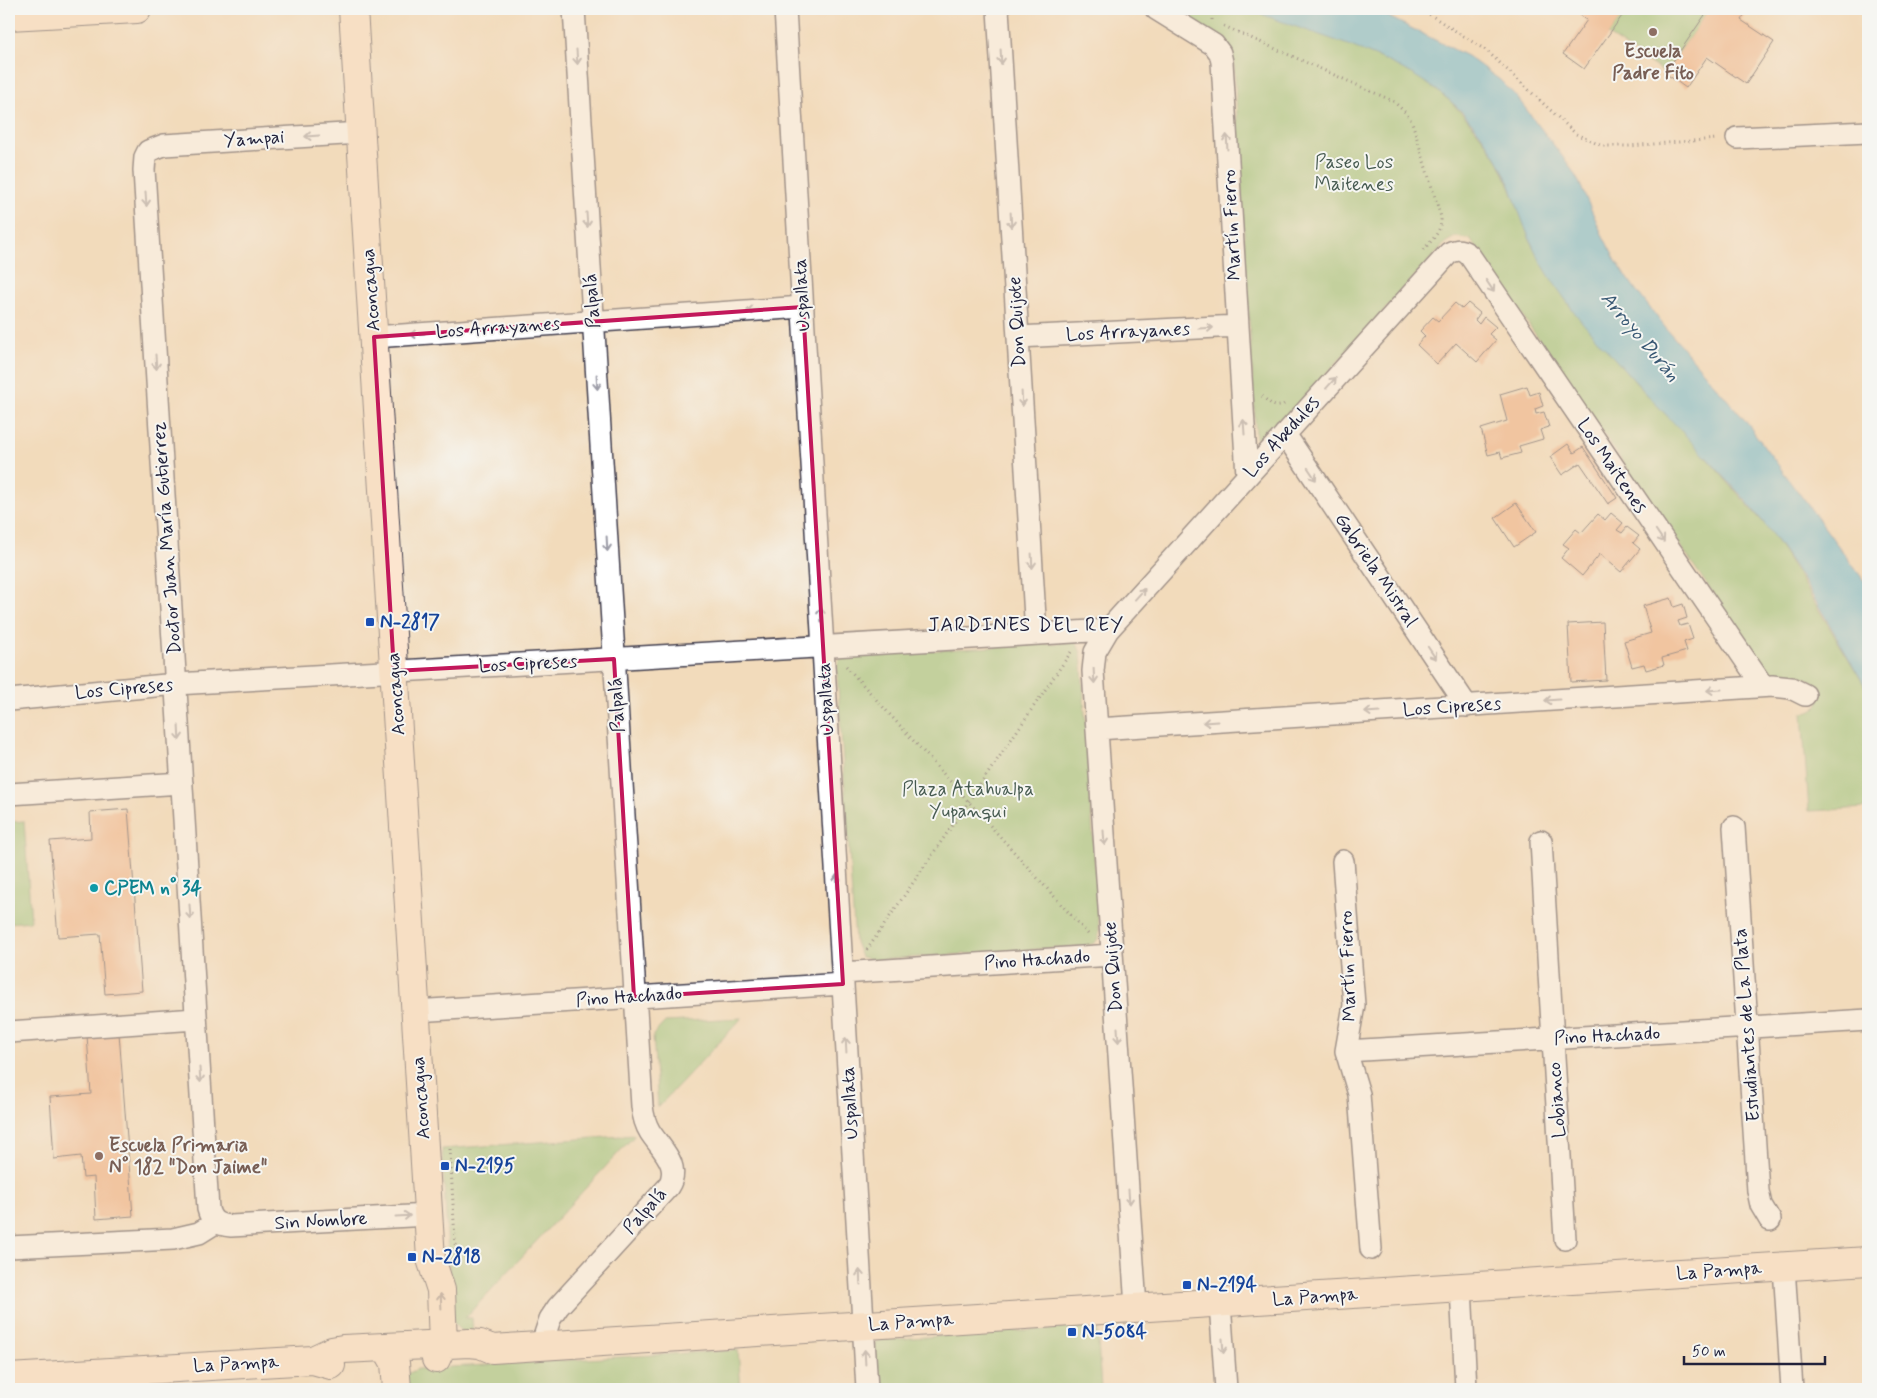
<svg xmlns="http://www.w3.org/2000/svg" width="1877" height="1398" font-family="Mynerve,sans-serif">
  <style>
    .green { fill: #8bc479; stroke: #56735a }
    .water { fill: #5ebadc; stroke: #406e8c }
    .building { fill: #f0aa7f }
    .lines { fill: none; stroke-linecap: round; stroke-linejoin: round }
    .street-casing { stroke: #413e4e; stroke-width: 24 }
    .secondary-casing { stroke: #413e4e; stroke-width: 30 }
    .path { stroke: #413e4e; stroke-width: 3; stroke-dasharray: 1 4; stroke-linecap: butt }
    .street { stroke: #fff; stroke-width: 21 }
    .secondary { stroke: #fce5cf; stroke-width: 28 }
    .oneway { stroke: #9c9ca7 }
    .oneway2 { stroke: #9a8d8c }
    .marked { fill: none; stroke: #c2185b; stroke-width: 4; stroke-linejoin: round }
    .education-dot { fill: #8d6e63; stroke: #f6f6f2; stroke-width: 2 }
    .transit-dot { fill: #1a4fb4; stroke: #f6f6f2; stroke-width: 2 }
    .culture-dot { fill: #0f9aa8; stroke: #f6f6f2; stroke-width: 2 }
    .labels { text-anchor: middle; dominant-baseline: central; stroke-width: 4; stroke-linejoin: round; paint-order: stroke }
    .education-label { font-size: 19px; font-weight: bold; fill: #785e54; stroke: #f6f6f2 }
    .street-label { font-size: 19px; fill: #22223b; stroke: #f6f6f2 }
    .park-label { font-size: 19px; fill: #475b51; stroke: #f6f6f2 }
    .transit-label { font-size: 19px; font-weight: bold; fill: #164399; stroke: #f6f6f2; text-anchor: start }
    .culture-label { font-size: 19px; font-weight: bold; fill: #0d838f; stroke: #f6f6f2; text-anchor: start }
    .water-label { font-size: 20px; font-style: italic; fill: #375773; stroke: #f6f6f2 }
    .neighbourhood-label { font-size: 20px; letter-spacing: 1px; fill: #22223b; stroke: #f6f6f2 }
  </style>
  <rect width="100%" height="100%" fill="#f6f6f2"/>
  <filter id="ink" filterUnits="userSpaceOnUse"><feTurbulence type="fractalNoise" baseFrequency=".02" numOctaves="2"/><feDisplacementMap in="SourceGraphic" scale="10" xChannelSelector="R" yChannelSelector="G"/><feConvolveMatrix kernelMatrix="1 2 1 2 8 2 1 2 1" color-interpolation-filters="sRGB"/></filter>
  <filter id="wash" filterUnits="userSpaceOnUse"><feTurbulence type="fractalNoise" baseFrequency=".0096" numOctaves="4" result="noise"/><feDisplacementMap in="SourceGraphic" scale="20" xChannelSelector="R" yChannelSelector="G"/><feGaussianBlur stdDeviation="1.12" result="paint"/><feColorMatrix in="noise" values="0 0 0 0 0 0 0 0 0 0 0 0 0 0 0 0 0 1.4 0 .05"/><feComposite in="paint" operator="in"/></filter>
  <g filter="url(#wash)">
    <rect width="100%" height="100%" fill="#f2dbbb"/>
    <!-- green -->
    <path class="green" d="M1174 9H1249L1355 47 1390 62 1424 80 1450 101 1468 120 1484 140 1498 161 1510 187 1532 245 1569 305 1637 384 1696 446 1768 528 1785 554 1868 691V808L1809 811 1802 713C1807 713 1812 712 1816 707 1819 703 1819 697 1818 692 1813 671 1790 678 1774 674 1769 673 1766 669 1762 665L1470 239 1455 237 1446 242 1268 438 1260 441 1256 438 1234 63 1231 52 1226 44Z
      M1627 9H1709L1665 73 1608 35Z
      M1076 642 1081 653 1099 929C1100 941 1095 944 1084 946L874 960 861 957 855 942 837 671 838 662 843 656Z
      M24 821 31 921 9 923V822Z
      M742 1018 658 1107 653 1035 665 1022Z
      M635 1135 465 1318H472L473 1334C461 1332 456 1329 452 1318L442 1149Z
      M1097 1326 1101 1389H873L875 1342 880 1340Z
      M738 1350 741 1389H403L407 1374 418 1369Z"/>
    <!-- water -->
    <path class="water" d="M1249 9H1373L1467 56 1500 80 1516 96 1569 165 1579 182 1602 234 1616 261 1636 290 1664 326 1744 419 1868 586V691C1830 627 1795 559 1747 502 1704 453 1657 407 1614 358 1598 340 1581 323 1568 303 1554 284 1540 263 1531 242 1523 224 1517 206 1511 188 1498 155 1475 122 1448 99 1390 51 1316 37 1249 9Z"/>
    <g id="blocks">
      <!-- building -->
      <path class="building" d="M1585 9H1627L1584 69 1563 54 1587 20 1580 15Z
        M1709 9H1748L1741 20 1774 42 1746 84 1707 57 1686 88 1665 73Z
        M1455 303 1462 309 1468 303 1480 313 1475 320 1479 324 1484 317 1496 327 1489 334 1496 340 1477 362 1456 343 1437 364 1417 345 1425 336 1420 331 1433 317 1438 321Z
        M1527 386 1530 395 1539 392 1543 406 1535 409 1536 414 1544 412 1549 427 1540 430 1543 439 1519 446 1521 453 1502 458 1500 452 1488 455 1481 429 1507 421 1500 394Z
        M1568 444 1574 453 1583 447 1617 498 1608 504 1580 463 1562 475 1550 457Z
        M1516 503 1536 532 1514 547 1495 518Z
        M1611 513 1623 523 1617 530 1622 533 1627 527 1639 536 1633 543 1640 549 1621 572 1600 554 1582 576 1561 558 1569 548 1563 544 1576 529 1581 533 1598 514 1605 520Z
        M1671 598 1674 607 1683 604 1687 618 1678 621 1680 626 1688 624 1693 639 1684 642 1687 651 1662 658 1664 665 1646 670 1644 664 1632 667 1624 641 1651 633 1643 606Z
        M1603 622 1606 680 1571 682 1568 624Z
        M128 809 142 991 105 994 100 934 58 937 50 841 91 838 90 812Z
        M119 1033 133 1216 96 1219 94 1177 83 1178 81 1156 54 1159 50 1097 91 1094 87 1035Z"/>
    </g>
  </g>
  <g filter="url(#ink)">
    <use href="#blocks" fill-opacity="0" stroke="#413e4e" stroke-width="1"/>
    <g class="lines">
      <defs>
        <path id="street" d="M785 9 867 1389
          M998 9 1036 634
          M1156 9 1214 45 1220 53 1222 62 1247 475
          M361 133 164 145 148 151 145 157 144 170 208 1209C211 1222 219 1225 231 1226L428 1215
          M1737 138 1868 132
          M374 337 803 307
          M1018 337 1238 326
          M1285 434 1467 706
          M9 700 176 684 1108 630
          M1097 729 1772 686 1791 688 1805 695
          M9 794 182 783
          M1734 827 1758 1191 1761 1205 1770 1220
          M1541 841 1565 1239
          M1343 861 1354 1005 1346 1051 1359 1094 1371 1249
          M842 973 1112 955
          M415 1011 843 984
          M9 1032 196 1019
          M1346 1051 1868 1020
          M9 1247 173 1239 199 1233 215 1223
          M1784 1267 1792 1389
          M1461 1287 1466 1389
          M1220 1303 1226 1389
          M1136 1307 1093 671 1095 652 1108 630 1449 253C1458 249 1463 249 1470 256L1763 686
          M541 1346 550 1319 558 1307 668 1187C682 1166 661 1149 650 1132 645 1124 643 1115 642 1106L574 9"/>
        <path id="secondary" d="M353 9 431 1259 441 1290 443 1344 436 1359
          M9 16 137 9
          M386 1347 395 1363 397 1389
          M313 1360 332 1351 343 1349 469 1343 480 1344 492 1349 1868 1261
          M9 1378 313 1360 331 1365"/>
      </defs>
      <!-- street casing -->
      <use href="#street" class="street-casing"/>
      <!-- secondary casing -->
      <use href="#secondary" class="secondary-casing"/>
      <!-- path -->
      <path class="path" d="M1212 9V21
        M1421 9 1487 51 1576 134 1602 146H1629L1717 139
        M1224 26 1393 101 1407 114 1412 122 1441 217C1442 232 1431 241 1422 251
        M1262 396C1269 402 1275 410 1284 404
        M846 666 1089 935
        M867 950 1071 652
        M450 1149 456 1258"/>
      <!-- street -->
      <use href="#street" class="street"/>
      <!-- secondary -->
      <use href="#secondary" class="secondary"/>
    </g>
    <!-- one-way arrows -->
    <defs><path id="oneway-shaft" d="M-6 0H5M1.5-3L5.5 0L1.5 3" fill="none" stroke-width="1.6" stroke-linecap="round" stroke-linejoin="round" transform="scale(1.25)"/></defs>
    <g class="oneway">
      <use href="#oneway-shaft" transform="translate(577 57) rotate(86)"/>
      <use href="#oneway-shaft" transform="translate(1001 57) rotate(87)"/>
      <use href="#oneway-shaft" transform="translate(312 136) rotate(176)"/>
      <use href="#oneway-shaft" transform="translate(1227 142) rotate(-93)"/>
      <use href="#oneway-shaft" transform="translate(146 199) rotate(86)"/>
      <use href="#oneway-shaft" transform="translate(587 220) rotate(86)"/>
      <use href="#oneway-shaft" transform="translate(1011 220) rotate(87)"/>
      <use href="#oneway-shaft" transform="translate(1490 286) rotate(56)"/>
      <use href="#oneway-shaft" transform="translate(754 310) rotate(176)"/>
      <use href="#oneway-shaft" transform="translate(1206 328) rotate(-3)"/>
      <use href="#oneway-shaft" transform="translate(417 334) rotate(176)"/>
      <use href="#oneway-shaft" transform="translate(156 362) rotate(86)"/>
      <use href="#oneway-shaft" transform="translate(597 382) rotate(87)"/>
      <use href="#oneway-shaft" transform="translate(1331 383) rotate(-48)"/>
      <use href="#oneway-shaft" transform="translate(1022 399) rotate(87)"/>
      <use href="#oneway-shaft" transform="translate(1244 427) rotate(-94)"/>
      <use href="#oneway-shaft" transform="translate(1312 474) rotate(56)"/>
      <use href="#oneway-shaft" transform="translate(1660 536) rotate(56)"/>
      <use href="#oneway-shaft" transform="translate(607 544) rotate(87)"/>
      <use href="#oneway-shaft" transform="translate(1032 561) rotate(87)"/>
      <use href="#oneway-shaft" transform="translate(1140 594) rotate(-48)"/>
      <use href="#oneway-shaft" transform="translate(821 615) rotate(-93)"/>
      <use href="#oneway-shaft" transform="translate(1432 653) rotate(56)"/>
      <use href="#oneway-shaft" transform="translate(1094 676) rotate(87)"/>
      <use href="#oneway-shaft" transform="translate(1714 690) rotate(176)"/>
      <use href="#oneway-shaft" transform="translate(1552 700) rotate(176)"/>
      <use href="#oneway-shaft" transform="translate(1372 712) rotate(176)"/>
      <use href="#oneway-shaft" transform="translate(1210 722) rotate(176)"/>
      <use href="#oneway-shaft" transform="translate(179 733) rotate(87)"/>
      <use href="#oneway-shaft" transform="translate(1104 838) rotate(86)"/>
      <use href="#oneway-shaft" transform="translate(837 882) rotate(-93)"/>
      <use href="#oneway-shaft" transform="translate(190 912) rotate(86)"/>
      <use href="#oneway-shaft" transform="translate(1118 1035) rotate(86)"/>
      <use href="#oneway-shaft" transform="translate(846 1045) rotate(-93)"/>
      <use href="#oneway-shaft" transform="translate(200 1075) rotate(86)"/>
      <use href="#oneway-shaft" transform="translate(1129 1197) rotate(86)"/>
      <use href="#oneway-shaft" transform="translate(403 1216) rotate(-3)"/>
      <use href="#oneway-shaft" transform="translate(860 1277) rotate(-93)"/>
      <use href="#oneway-shaft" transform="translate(1223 1346) rotate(86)"/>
      <use href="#oneway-shaft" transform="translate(865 1357) rotate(-93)"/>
    </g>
    <use class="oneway2" href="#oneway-shaft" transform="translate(441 1301) rotate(-93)"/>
  </g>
  <!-- marked area -->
  <path d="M0 0H1877V1398H0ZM803 307 843 984 634 997 614 659 394 671 374 337Z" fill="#f2dbbb" fill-opacity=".55" fill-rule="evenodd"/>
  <path class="marked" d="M803 307 843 984 634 997 614 659 394 671 374 337Z"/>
  <!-- markers -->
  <g class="education-dot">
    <circle cx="1653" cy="32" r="5"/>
    <circle cx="99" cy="1156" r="5"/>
  </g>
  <g class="transit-dot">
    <rect x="365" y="617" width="10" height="10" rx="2.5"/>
    <rect x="440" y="1161" width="10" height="10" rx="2.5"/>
    <rect x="407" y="1252" width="10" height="10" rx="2.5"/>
    <rect x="1182" y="1280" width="10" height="10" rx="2.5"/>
    <rect x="1067" y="1327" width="10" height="10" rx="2.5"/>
  </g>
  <circle class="culture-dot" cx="94" cy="888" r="5"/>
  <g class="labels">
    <!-- education labels -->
    <g class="education-label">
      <text x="1653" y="51">Escuela<tspan x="1653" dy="22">Padre Fito</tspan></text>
      <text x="109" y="1145" text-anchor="start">Escuela Primaria<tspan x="109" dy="22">N° 182 "Don Jaime"</tspan></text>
    </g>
    <!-- street labels -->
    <g class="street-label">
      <text transform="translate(254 139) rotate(-4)">Yampai</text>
      <text transform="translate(1232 225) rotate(-93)">Martín Fierro</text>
      <text transform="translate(371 290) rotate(-94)">Aconcagua</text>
      <text transform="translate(802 295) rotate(-93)">Uspallata</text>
      <text transform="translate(592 301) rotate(-94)">Palpalá</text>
      <text transform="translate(1017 322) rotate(-93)">Don Quijote</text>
      <text transform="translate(498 328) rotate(-4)">Los Arrayanes</text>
      <text transform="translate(1128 332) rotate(-3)">Los Arrayanes</text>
      <text transform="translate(1282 437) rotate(-48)">Los Abedules</text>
      <text transform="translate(1612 466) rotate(56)">Los Maitenes</text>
      <text transform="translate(167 538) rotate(-94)">Doctor Juan María Gutierrez</text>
      <text transform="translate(1376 570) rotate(56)">Gabriela Mistral</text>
      <text transform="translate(528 664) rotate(-3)">Los Cipreses</text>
      <text transform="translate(124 689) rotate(-5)">Los Cipreses</text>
      <text transform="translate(396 694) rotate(-94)">Aconcagua</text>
      <text transform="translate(826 699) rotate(-93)">Uspallata</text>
      <text transform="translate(617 705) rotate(-93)">Palpalá</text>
      <text transform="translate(1452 707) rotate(-4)">Los Cipreses</text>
      <text transform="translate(1037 960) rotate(-4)">Pino Hachado</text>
      <text transform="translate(1348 966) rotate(-92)">Martín Fierro</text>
      <text transform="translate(1113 967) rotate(-94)">Don Quijote</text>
      <text transform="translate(629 997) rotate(-4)">Pino Hachado</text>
      <text transform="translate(1747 1025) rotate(-94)">Estudiantes de La Plata</text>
      <text transform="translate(1607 1036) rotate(-3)">Pino Hachado</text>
      <text transform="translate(421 1098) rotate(-94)">Aconcagua</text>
      <text transform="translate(1557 1100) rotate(-94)">Lobianco</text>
      <text transform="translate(850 1103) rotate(-93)">Uspallata</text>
      <text transform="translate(645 1211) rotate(-48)">Palpalá</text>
      <text transform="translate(321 1221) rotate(-3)">Sin Nombre</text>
      <text transform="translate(1719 1271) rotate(-4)">La Pampa</text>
      <text transform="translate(1315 1297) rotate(-4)">La Pampa</text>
      <text transform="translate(911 1322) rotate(-4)">La Pampa</text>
      <text transform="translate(236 1364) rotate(-3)">La Pampa</text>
    </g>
    <!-- park labels -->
    <g class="park-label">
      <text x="1354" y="162">Paseo Los<tspan x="1354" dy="22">Maitenes</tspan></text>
      <text x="968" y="789">Plaza Atahualpa<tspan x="968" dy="22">Yupanqui</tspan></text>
    </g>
    <!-- transit labels -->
    <g class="transit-label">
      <text x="380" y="622">N-2817</text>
      <text x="455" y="1166">N-2195</text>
      <text x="422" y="1257">N-2818</text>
      <text x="1197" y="1285">N-2194</text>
      <text x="1082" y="1332">N-5084</text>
    </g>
    <!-- culture labels -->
    <g class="culture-label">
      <text x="104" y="888">CPEM n° 34</text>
    </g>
    <!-- water labels -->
    <g class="water-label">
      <text transform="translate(1640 337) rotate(50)">Arroyo Durán</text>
    </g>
    <!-- neighbourhood labels -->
    <g class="neighbourhood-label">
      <text x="1026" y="625">JARDINES DEL REY</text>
    </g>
  </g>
  <!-- margin -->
  <rect width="1877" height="1398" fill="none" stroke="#f6f6f2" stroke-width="30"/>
  <!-- scale -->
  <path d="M1684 1356v8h141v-8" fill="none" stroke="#22223b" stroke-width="2.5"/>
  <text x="1692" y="1356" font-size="15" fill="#22223b" stroke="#f6f6f2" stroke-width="4" paint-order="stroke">50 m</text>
</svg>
